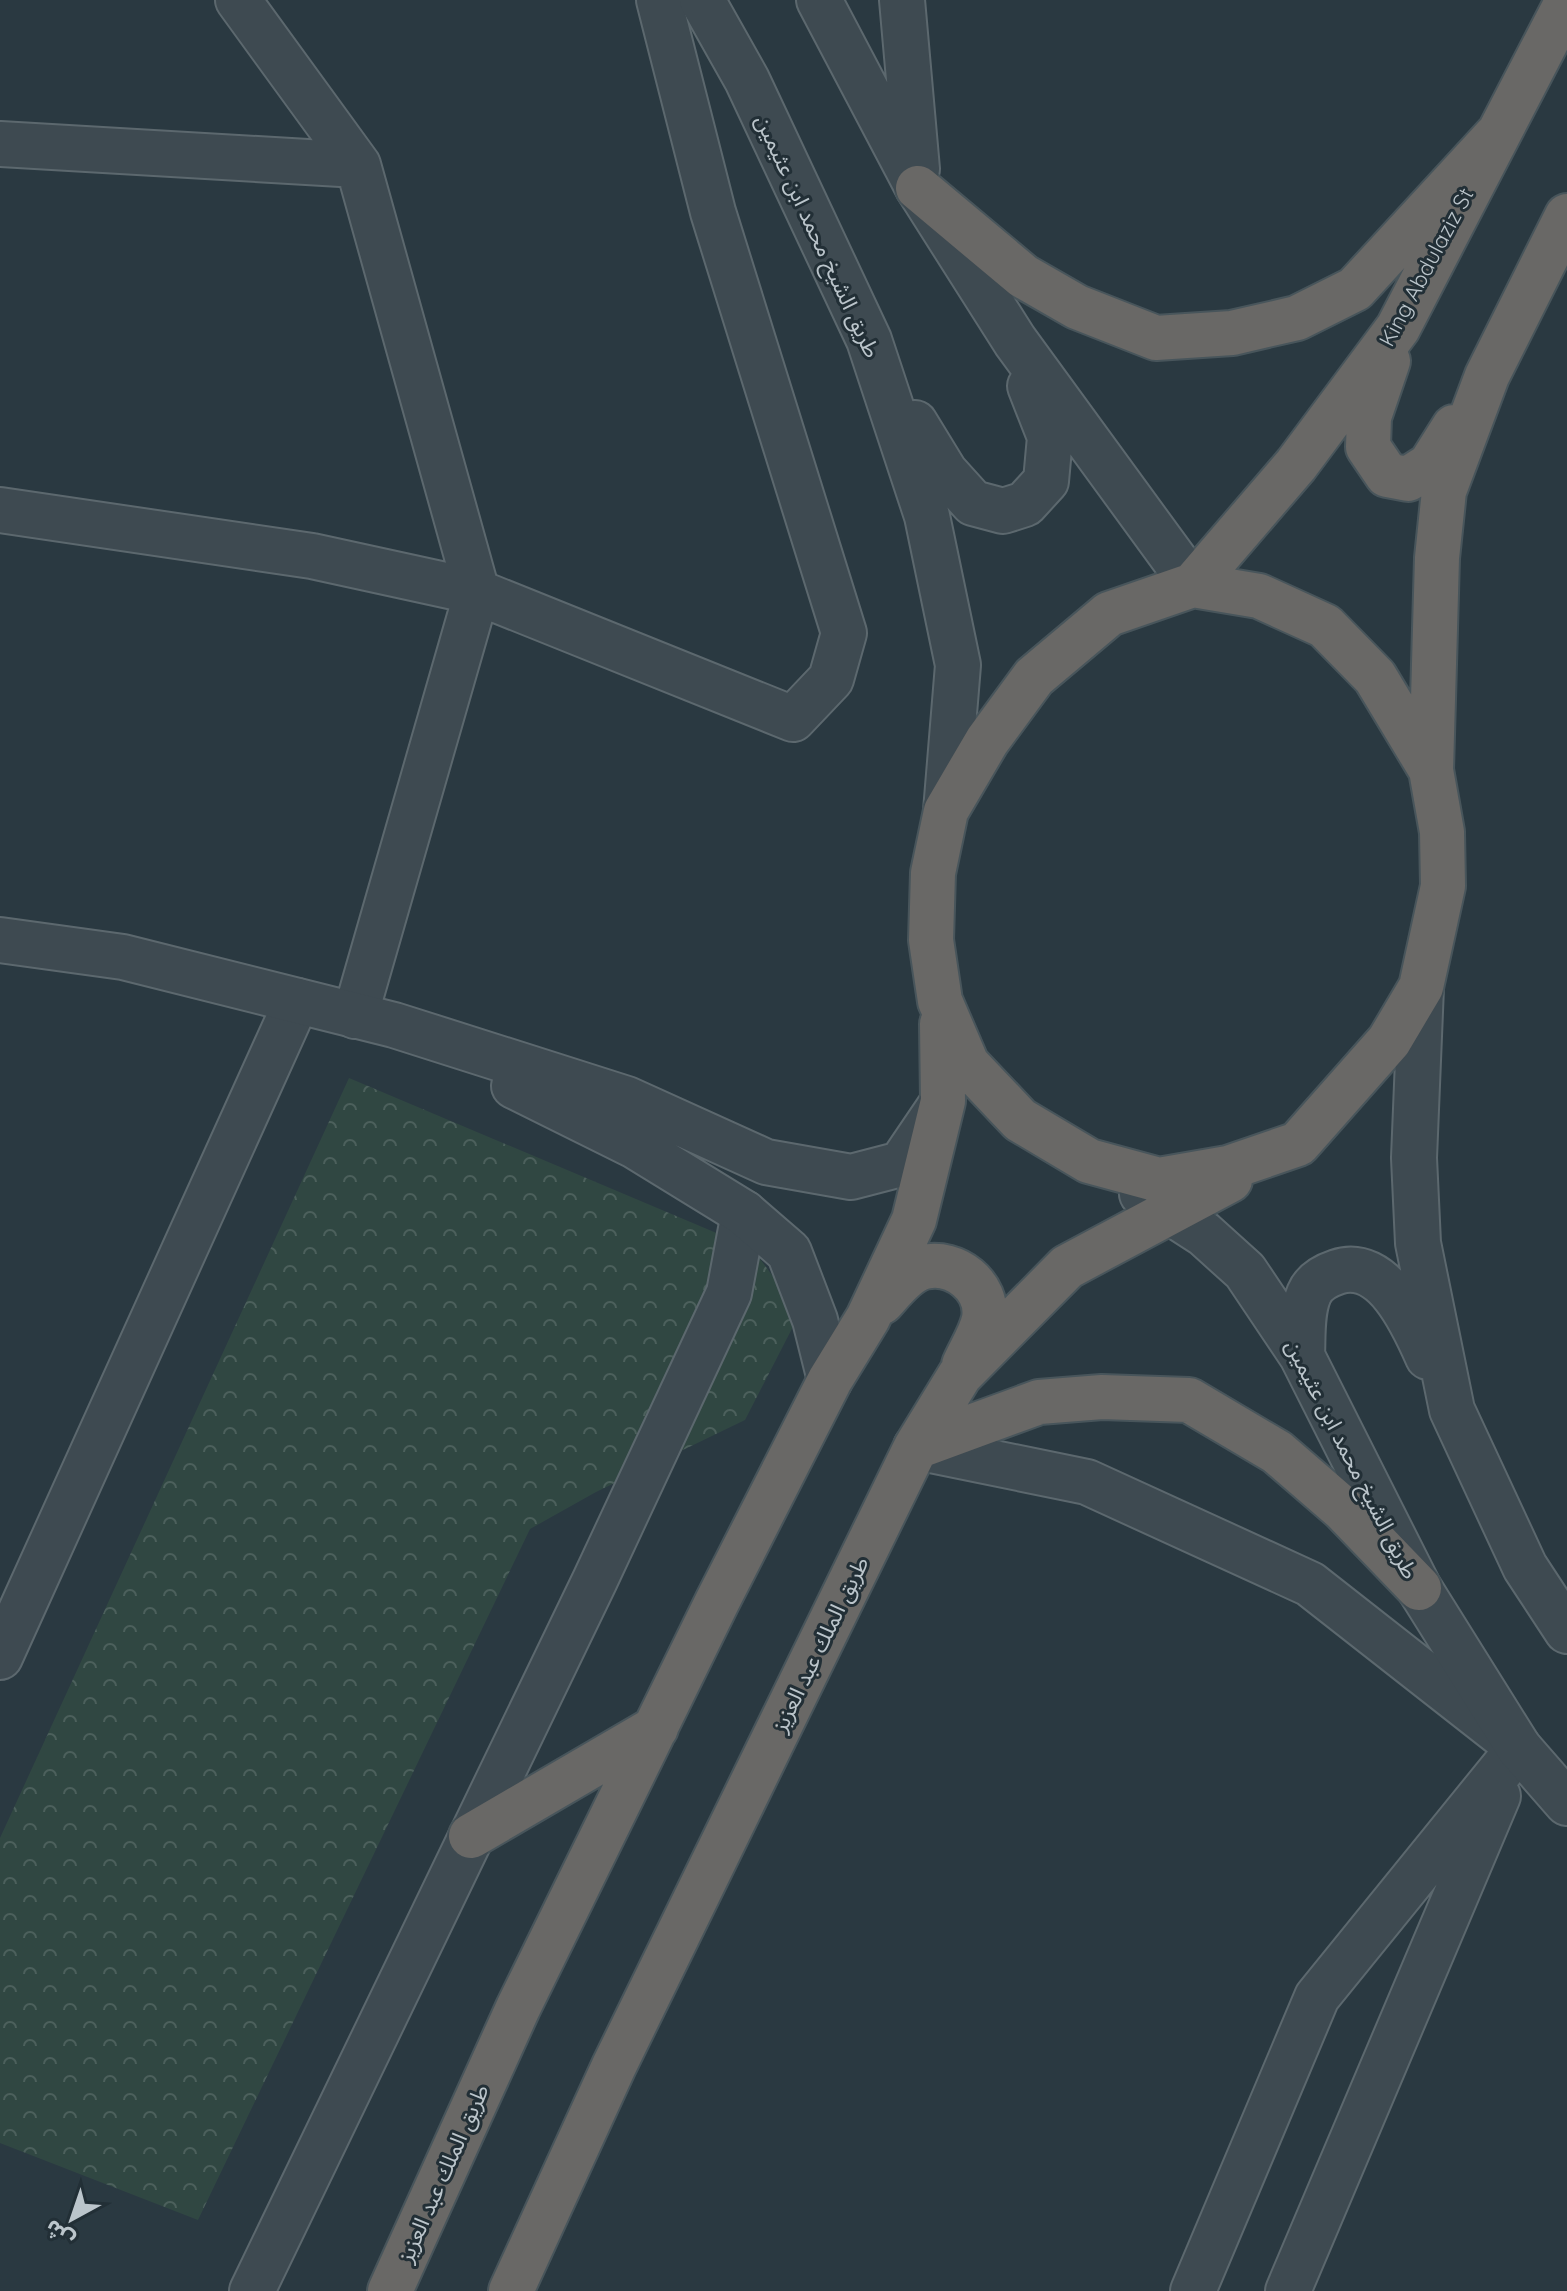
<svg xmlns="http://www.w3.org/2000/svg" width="1567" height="2291" font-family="Quicksand,'Noto Sans Arabic',sans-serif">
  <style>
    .park { fill: url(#park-crowns) }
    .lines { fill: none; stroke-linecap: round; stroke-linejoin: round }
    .minor-casing { stroke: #5c686e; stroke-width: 48 }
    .tertiary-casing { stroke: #5c686e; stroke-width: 48 }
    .trunk-casing { stroke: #48555b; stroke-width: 48 }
    .minor { stroke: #3e4a51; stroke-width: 44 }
    .tertiary { stroke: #3e4a51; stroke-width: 44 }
    .trunk { stroke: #696866; stroke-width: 44 }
    .labels { text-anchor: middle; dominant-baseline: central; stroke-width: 6; stroke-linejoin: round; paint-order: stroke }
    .street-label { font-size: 22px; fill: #bbc5cb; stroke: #222f36 }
  </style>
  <defs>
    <pattern id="park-crowns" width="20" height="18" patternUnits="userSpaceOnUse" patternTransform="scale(2)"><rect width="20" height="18" fill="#304742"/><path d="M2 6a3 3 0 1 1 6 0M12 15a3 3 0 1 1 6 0" fill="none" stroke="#4c605c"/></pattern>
  </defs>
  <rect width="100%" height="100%" fill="#2a3941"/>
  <!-- park -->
  <path class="park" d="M349 1078 752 1248 800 1313 745 1420 596 1492 530 1529 198 2220 0 2143V1838Z"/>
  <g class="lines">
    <defs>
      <path id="minor" d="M238 0 358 165 477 592 355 1016
        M0 144 358 165
        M0 510 312 556 477 592 793 719 831 679 844 633 713 212 659 0
        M916 1447 1087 1482 1310 1584 1514 1744
        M0 1657 297 1001
        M252 2291 595 1580 729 1293 744 1213
        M1193 2291 1317 1997 1519 1748
        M1288 2291 1498 1796"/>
      <path id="tertiary" d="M702 0 747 80 869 340 927 516 958 665 946 811
        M819 0 918 188 1015 341 1193 585
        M902 0 917 169
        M915 423 945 472 973 503 1003 511 1025 504 1046 481 1050 437 1030 386
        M0 940 123 957 394 1025 627 1099 766 1162 851 1177 901 1164 941 1105
        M1421 987 1414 1158 1418 1243 1452 1410 1525 1567 1567 1631
        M514 1086 635 1146 744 1213 789 1252 815 1320 830 1380
        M1142 1194 1204 1234 1245 1271 1302 1356 1419 1588 1519 1748 1567 1803
        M1302 1356C1303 1337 1301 1313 1309 1294 1314 1282 1325 1276 1337 1272 1383 1256 1413 1323 1428 1357"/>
      <path id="trunk" d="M918 188 1023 276 1077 307 1156 338 1232 333 1297 318 1355 289 1496 136
        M1388 361 1369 417 1368 447 1387 475 1408 479 1430 465 1454 427
        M1193 585 1259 596 1325 626 1375 677 1431 770 1442 832 1443 886 1421 987 1389 1041 1298 1144 1228 1168 1159 1180 1089 1161 1020 1120 967 1064 940 1001 931 940 933 873 946 811 987 741 1034 677 1109 614Z
        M1193 585 1296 465 1398 328 1567 2
        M1431 770 1437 558 1444 491 1487 376 1567 216
        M882 1302C893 1290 907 1271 924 1267 955 1260 989 1286 984 1319 981 1334 970 1351 964 1365
        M916 1447 1039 1402 1102 1397 1189 1400 1277 1452 1343 1509 1419 1588
        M471 1836 656 1728
        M390 2291 518 2008 717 1602 830 1380 868 1318 914 1220 943 1101 942 1024
        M511 2291 614 2066 916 1447 960 1375 1067 1267 1230 1180"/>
    </defs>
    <!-- minor casing -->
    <use href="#minor" class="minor-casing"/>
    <!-- tertiary casing -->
    <use href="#tertiary" class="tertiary-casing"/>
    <!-- trunk casing -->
    <use href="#trunk" class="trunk-casing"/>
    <!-- minor -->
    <use href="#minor" class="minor"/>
    <!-- tertiary -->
    <use href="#tertiary" class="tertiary"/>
    <!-- trunk -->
    <use href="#trunk" class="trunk"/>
  </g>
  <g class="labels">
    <!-- street labels -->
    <g class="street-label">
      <text transform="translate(818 236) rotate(65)">طريق الشيخ محمد ابن عثيمين</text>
      <text transform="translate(1426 267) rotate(-62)">King Abdulaziz St</text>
      <text transform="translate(1352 1459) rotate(63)">طريق الشيخ محمد ابن عثيمين</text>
      <text transform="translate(820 1644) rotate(-64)">طريق الملك عبد العزيز</text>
      <text transform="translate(443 2173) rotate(-66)">طريق الملك عبد العزيز</text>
    </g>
  </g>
  <!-- north arrow -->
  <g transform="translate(72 2219) rotate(220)" stroke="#222f36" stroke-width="6" paint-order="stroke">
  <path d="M0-6L14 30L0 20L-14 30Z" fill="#bbc5cb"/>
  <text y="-12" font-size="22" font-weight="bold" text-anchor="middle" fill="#bbc5cb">ش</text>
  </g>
</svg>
